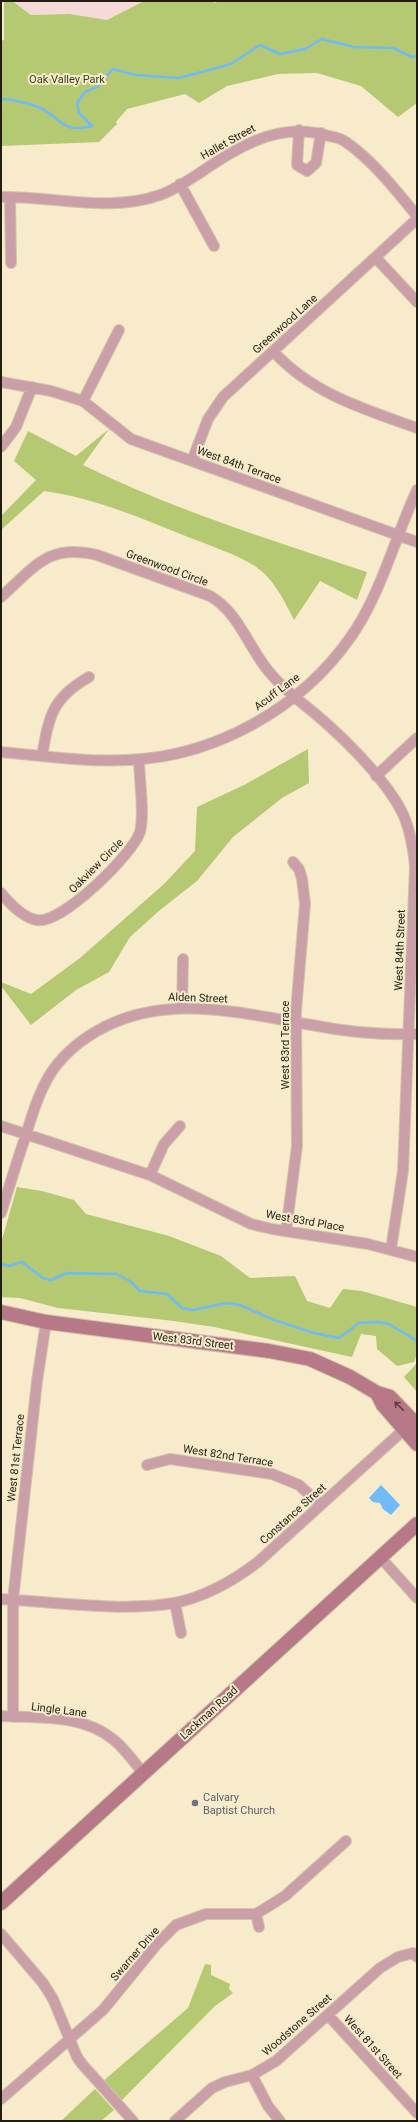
<svg xmlns="http://www.w3.org/2000/svg" width="418" height="2122" font-family="Roboto,sans-serif">
  <style>
    .education { fill: #f5dad9 }
    .green { fill: #b4c971 }
    .water { fill: #6fbaf8 }
    .lines { fill: none; stroke-linecap: round; stroke-linejoin: round }
    .stream { stroke: #6fbaf8; stroke-width: 2.5 }
    .street-casing { stroke: #d0c6aa; stroke-width: 12 }
    .secondary-casing { stroke: #d0c6aa; stroke-width: 16 }
    .street { stroke: #ca9fa8; stroke-width: 10 }
    .secondary { stroke: #b77988; stroke-width: 14 }
    .oneway { stroke: #5d4241 }
    .worship-dot { fill: #6b7280; stroke: #f7ebcc; stroke-width: 1.5 }
    .labels { text-anchor: middle; dominant-baseline: central; stroke-width: 4; stroke-linejoin: round; paint-order: stroke }
    .park-label { font-size: 11px; fill: #38401b; stroke: #f7ebcc }
    .street-label { font-size: 11px; fill: #211d11; stroke: #f7ebcc }
    .worship-label { font-size: 11px; fill: #5b616d; stroke: #f7ebcc; text-anchor: start }
  </style>
  <rect width="100%" height="100%" fill="#f7ebcc"/>
  <!-- education -->
  <path class="education" d="M12 1H144L107 20 69 14 31 15Z"/>
  <!-- green -->
  <path class="green" d="M4 1H12L31 15 69 14 107 20 144 1H214V3L221 1H417V103L398 117 361 86 317 73 278 74 227 86 199 103 185 94 127 109 116 122 117 124 99 142 1 146V41L4 40Z
    M109 429 83 465C174 510 271 540 367 572L357 600 320 581 294 620C284 600 274 579 255 566 238 555 208 545 188 537 141 518 95 498 44 491L1 530V516L36 480 14 461 28 431 76 456Z
    M308 749 309 783 282 798 233 837 197 881 160 910 130 937 109 972 76 990 31 1025 1 986V982L31 994 80 958 164 884 195 851 197 807 244 785Z
    M17 1187 42 1191 74 1200 86 1214 169 1236 221 1256 250 1278 295 1276 307 1301 330 1308 343 1289 362 1291 417 1307V1354L414 1362 397 1366 377 1349 376 1336 361 1334 352 1357 214 1327 174 1321 58 1308 20 1298 1 1297V1243Z
    M417 1363V1392L404 1377Z
    M205 1964 211 1965V1975L230 1984 229 1989 233 1993 215 2006 120 2102 102 2082 188 2008Z
    M95 2089 114 2110 101 2121H61Z"/>
  <!-- water -->
  <path class="water" d="M381 1485 400 1505 391 1515 383 1509 380 1503 373 1502 369 1498Z"/>
  <g class="lines">
    <!-- stream -->
    <path class="stream" d="M1 99C12 99 28 103 38 107 62 117 60 134 92 126L79 113 77 103 85 92 97 87 113 69 136 75 179 78 231 64 260 45 280 54 305 49 322 39 354 47 393 48 412 57 417 56
      M1 1264 9 1266 22 1262 43 1278 51 1280 67 1273 116 1274 130 1281 140 1291 167 1294 182 1308 193 1310 226 1303 240 1305 274 1320 314 1333 339 1338 359 1323 378 1322 389 1324 417 1341"/>
    <defs>
      <path id="street" d="M299 130 297 165 307 171 316 163 321 133
        M180 184 214 246
        M1 197C54 196 109 213 160 195 183 187 209 165 231 153 262 135 293 125 329 136 334 137 341 138 346 142 373 161 396 190 417 216
        M10 197 11 263
        M376 258 417 302
        M273 351C312 394 364 409 417 428
        M1 382 51 391 83 401 131 439 417 542
        M83 401 119 330
        M1 447 16 427 32 387
        M192 461 208 419 223 397 417 219
        M1 597C35 567 48 543 97 555L210 596C240 613 249 650 271 674 280 685 291 694 302 703 335 729 381 773 401 810 410 827 413 847 415 866L403 1171 391 1249
        M1 752C43 756 85 762 127 760 214 757 300 709 350 638 380 597 395 537 417 490
        M42 756C49 716 52 698 89 677
        M376 776 417 738
        M1 893C10 904 23 918 37 920 61 925 133 854 140 832 145 813 139 780 139 759
        M182 1008 183 959
        M1 1126 150 1175 251 1224 272 1229 368 1244 417 1257
        M150 1175 164 1144 180 1126
        M1 1213C9 1187 17 1161 26 1135 32 1115 38 1095 49 1076 60 1058 78 1042 97 1031 164 992 240 1013 312 1025 346 1032 382 1035 417 1034
        M286 1231 297 1146 296 1011 305 904 302 879 299 869 293 862
        M147 1465 170 1459 272 1474 299 1485 321 1505
        M381 1558 417 1598
        M1 1599C54 1602 123 1612 174 1603 205 1597 233 1581 258 1562L409 1425
        M175 1603 181 1633
        M1 1716C39 1718 84 1714 114 1740 125 1749 134 1762 143 1773
        M13 1717V1600L37 1381 46 1322
        M256 1914 259 1927
        M1 1934 43 1983 53 1999 77 2057 82 2064 133 2121
        M328 2015 417 2113
        M252 2075 268 2106 280 2121
        M1 2099 103 2010 157 1944 176 1925 206 1914H256L285 1896 346 1841
        M175 2121 212 2088 225 2082 252 2075 276 2061 380 1968 398 1957 413 1953 417 1957"/>
      <path id="secondary" d="M1 1312 46 1322 269 1351 310 1359 350 1377 377 1393 390 1397 417 1425
        M377 1393 383 1405 417 1444
        M1 1903 417 1524"/>
    </defs>
    <!-- street casing -->
    <use href="#street" class="street-casing"/>
    <!-- secondary casing -->
    <use href="#secondary" class="secondary-casing"/>
    <!-- street -->
    <use href="#street" class="street"/>
    <!-- secondary -->
    <use href="#secondary" class="secondary"/>
  </g>
  <!-- one-way arrows -->
  <defs><path id="oneway-shaft" d="M-6 0H5M1.5-3L5.5 0L1.5 3" fill="none" stroke-width="1.6" stroke-linecap="round" stroke-linejoin="round"/></defs>
  <use class="oneway" href="#oneway-shaft" transform="translate(399 1406) rotate(-136)"/>
  <!-- markers -->
  <circle class="worship-dot" cx="195" cy="1803" r="4"/>
  <g class="labels">
    <!-- park labels -->
    <g class="park-label">
      <text x="67" y="79">Oak Valley Park</text>
    </g>
    <!-- street labels -->
    <g class="street-label">
      <text transform="translate(228 142) rotate(-29)">Hallet Street</text>
      <text transform="translate(285 324) rotate(-42)">Greenwood Lane</text>
      <text transform="translate(239 465) rotate(20)">West 84th Terrace</text>
      <text transform="translate(167 568) rotate(20)">Greenwood Circle</text>
      <text transform="translate(277 692) rotate(-37)">Acuff Lane</text>
      <text transform="translate(96 866) rotate(-45)">Oakview Circle</text>
      <text transform="translate(400 950) rotate(-88)">West 84th Street</text>
      <text transform="translate(198 998) rotate(2)">Alden Street</text>
      <text transform="translate(285 1045) rotate(-90)">West 83rd Terrace</text>
      <text transform="translate(305 1221) rotate(10)">West 83rd Place</text>
      <text transform="translate(193 1341) rotate(7)">West 83rd Street</text>
      <text transform="translate(228 1456) rotate(9)">West 82nd Terrace</text>
      <text transform="translate(16 1458) rotate(-84)">West 81st Terrace</text>
      <text transform="translate(293 1514) rotate(-42)">Constance Street</text>
      <text transform="translate(59 1710) rotate(7)">Lingle Lane</text>
      <text transform="translate(209 1713) rotate(-42)">Lackman Road</text>
      <text transform="translate(135 1954) rotate(-49)">Swarner Drive</text>
      <text transform="translate(297 2025) rotate(-41)">Woodstone Street</text>
      <text transform="translate(373 2047) rotate(48)">West 81st Street</text>
    </g>
    <!-- worship labels -->
    <g class="worship-label">
      <text x="203" y="1797">Calvary<tspan x="203" dy="13">Baptist Church</tspan></text>
    </g>
  </g>
  <!-- border -->
  <rect width="418" height="2122" fill="none" stroke="#211d11" stroke-width="4"/>
</svg>
